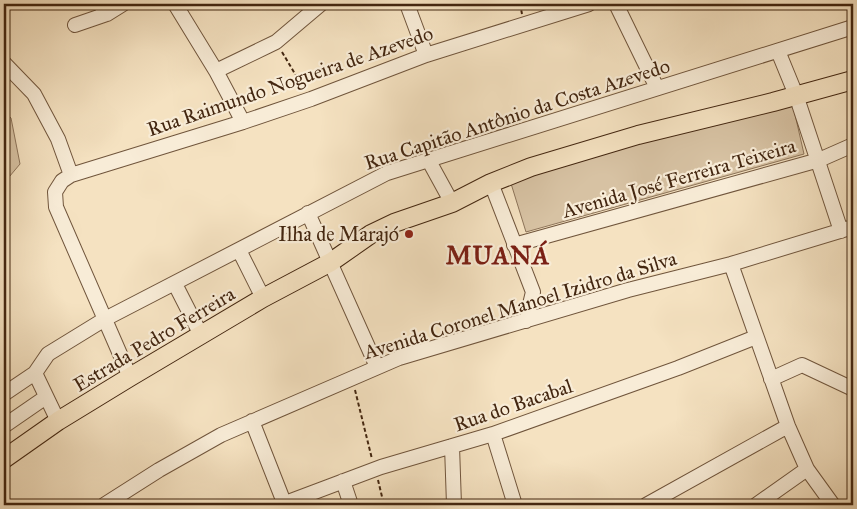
<svg xmlns="http://www.w3.org/2000/svg" width="857" height="509" font-family="'IM FELL Great Primer',serif">
  <style>
    .green { fill: #d7c2a3; stroke: #8d745a }
    .lines { fill: none; stroke-linecap: round; stroke-linejoin: round }
    .minor-casing { stroke: #70553c; stroke-width: 16 }
    .major-casing { stroke: #432610; stroke-width: 20 }
    .path { stroke: #432610; stroke-width: 2; stroke-dasharray: 4 2.5; stroke-linecap: butt }
    .minor { stroke: #f8ecd7; stroke-width: 14 }
    .major { stroke: #f5e2c1; stroke-width: 18 }
    .poi-dot { fill: #8f2418; stroke: #f8ecd7; stroke-width: 2 }
    .labels { text-anchor: middle; dominant-baseline: central; stroke-width: 4.5; stroke-linejoin: round; paint-order: stroke }
    .street-label { font-size: 20px; fill: #432610; stroke: #f8ecd7 }
    .poi-label { font-size: 20px; fill: #432610; stroke: #f8ecd7; text-anchor: end }
    .district-label { font-size: 25px; font-weight: bold; letter-spacing: 1px; fill: #7a1f14; stroke: #f8ecd7 }
  </style>
  <rect width="100%" height="100%" fill="#f5e2c1"/>
  <filter id="stains"><feTurbulence type="fractalNoise" baseFrequency=".004" numOctaves="4"/><feColorMatrix values="0 0 0 0 .2 0 0 0 0 .09 0 0 0 0 .02 0 0 0 .5 -.17"/></filter>
  <radialGradient id="worn" r=".72"><stop offset=".6" stop-color="#630" stop-opacity="0"/><stop offset="1" stop-color="#630" stop-opacity=".3"/></radialGradient>
  <!-- green -->
  <path class="green" d="M791 97 804 154 526 232 509 177Z
    M4 112 11 118 20 164 4 183Z"/>
  <g class="lines">
    <defs>
      <path id="minor" d="M100 4 107 14
        M175 4 216 71 243 122
        M407 4 426 55
        M616 4 657 88
        M75 25 107 14 123 4
        M778 51 796 95 841 231
        M4 63 34 94 58 139 71 175
        M216 71 276 42 321 4
        M429 161 452 203
        M491 183 533 292 526 321
        M308 213 377 367
        M514 245 819 160 853 145
        M239 250 263 298
        M731 264 788 426 807 469 833 505
        M175 284 201 335
        M35 373 58 421
        M130 377 56 207 55 192 62 181 71 175 243 122 311 99 426 55 589 4
        M771 379 802 365 853 389
        M4 394 35 373 48 354 105 319 387 173 853 27
        M252 421 285 505
        M4 426 46 397
        M493 434 515 505
        M452 446 454 505
        M343 481 351 505
        M104 505 159 470 221 435 399 358 628 290 731 264 853 227
        M280 505 381 467 493 434 678 368 756 337
        M646 505 788 426
        M756 505 807 469"/>
      <path id="major" d="M4 459 58 421 130 377 263 298 331 262 371 234 394 223 452 203 491 183 531 167 638 135 773 102 853 80"/>
    </defs>
    <!-- minor casing -->
    <use href="#minor" class="minor-casing"/>
    <!-- major casing -->
    <use href="#major" class="major-casing"/>
    <!-- path -->
    <path class="path" d="M520 4 522 14
      M282 52 304 89
      M355 390 372 459
      M378 480 384 505"/>
    <!-- minor -->
    <use href="#minor" class="minor"/>
    <!-- major -->
    <use href="#major" class="major"/>
  </g>
  <!-- markers -->
  <circle class="poi-dot" cx="409" cy="234" r="5"/>
  <g class="labels">
    <!-- street labels -->
    <g class="street-label">
      <text transform="translate(290 81) rotate(-19)">Rua Raimundo Nogueira de Azevedo</text>
      <text transform="translate(517 114) rotate(-18)">Rua Capitão Antônio da Costa Azevedo</text>
      <text transform="translate(679 178) rotate(-16)">Avenida José Ferreira Teixeira</text>
      <text transform="translate(520 305) rotate(-17)">Avenida Coronel Manoel Izidro da Silva</text>
      <text transform="translate(154 339) rotate(-31)">Estrada Pedro Ferreira</text>
      <text transform="translate(513 405) rotate(-19)">Rua do Bacabal</text>
    </g>
    <!-- poi labels -->
    <g class="poi-label">
      <text x="399" y="234">Ilha de Marajó</text>
    </g>
    <!-- district labels -->
    <g class="district-label">
      <text x="498" y="255">MUANÁ</text>
    </g>
  </g>
  <!-- margin -->
  <rect width="857" height="509" fill="none" stroke="#f5e2c1" stroke-width="20"/>
  <rect x="5" y="5" width="847" height="499" fill="none" stroke="#432610" stroke-width="2.5"/>
  <rect x="10" y="10" width="837" height="489" fill="none" stroke="#432610"/>
  <rect width="100%" height="100%" filter="url(#stains)"/>
  <rect width="100%" height="100%" fill="url(#worn)"/>
</svg>
